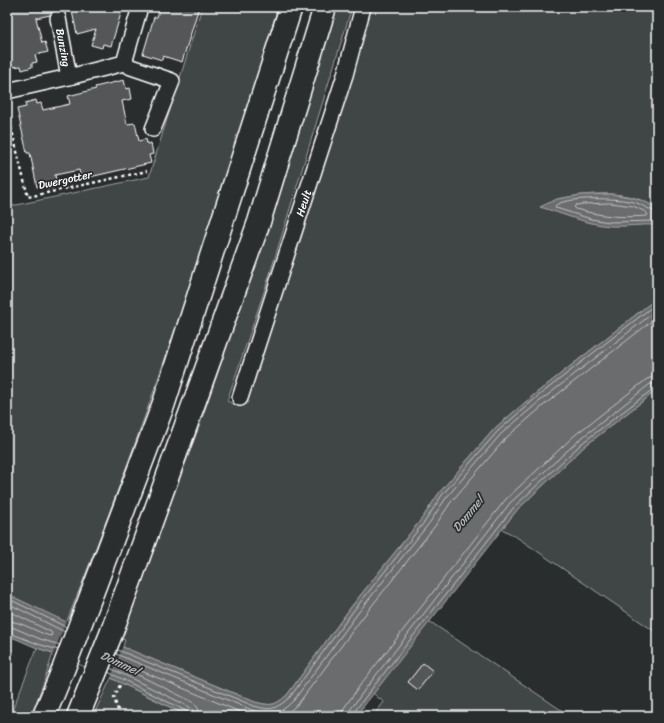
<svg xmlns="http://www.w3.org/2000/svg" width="664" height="723" font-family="Sriracha,sans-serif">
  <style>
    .green { fill: #414445; stroke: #a0a2a2 }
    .water { fill: #6a6c6d; stroke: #a6a7a7 }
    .pier { fill: #2a2d2e }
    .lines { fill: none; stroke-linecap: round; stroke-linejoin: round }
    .shore { stroke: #c3c4c5; stroke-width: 1 }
    .building { fill: #555758; stroke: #fff }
    .minor-casing { stroke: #fff; stroke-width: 18 }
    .highway-casing { stroke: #fff; stroke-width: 25 }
    .path { stroke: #fff; stroke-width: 2.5; stroke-dasharray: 3 3; stroke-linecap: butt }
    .minor { stroke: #2a2d2e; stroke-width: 15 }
    .highway { stroke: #2a2d2e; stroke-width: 22 }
    .labels { text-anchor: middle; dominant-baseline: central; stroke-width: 3.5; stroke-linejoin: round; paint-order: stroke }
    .street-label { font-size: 11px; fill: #fff; stroke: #2a2d2e }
    .water-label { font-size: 12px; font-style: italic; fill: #b4b6b6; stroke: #2a2d2e }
  </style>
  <rect width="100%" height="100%" fill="#2a2d2e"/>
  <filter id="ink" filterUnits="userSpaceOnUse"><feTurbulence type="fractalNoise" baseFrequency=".025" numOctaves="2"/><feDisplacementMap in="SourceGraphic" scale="8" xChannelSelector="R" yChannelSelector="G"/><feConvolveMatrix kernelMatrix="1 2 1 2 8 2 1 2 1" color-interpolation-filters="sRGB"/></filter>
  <g filter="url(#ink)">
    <!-- green -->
    <path class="green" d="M202 7H278C215 215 148 422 66 623L7 594V207L149 177Z
      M336 7H352L268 280 227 401 240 407C292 276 332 142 370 7H657V209C630 188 589 193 557 199L657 225V298L535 394 495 428 439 493 423 517 351 607 287 695C274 706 272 706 255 702L123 647 125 640 120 638 199 427 245 293Z
      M657 390V633L515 536 502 529 517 510 585 446Z
      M429 621 570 716H373L384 702 377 697 373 693Z
      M37 648 53 653 45 679 31 716H10Z
      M111 678 121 683 188 716H93Z"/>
    <!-- water -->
    <path class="water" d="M612 194C628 197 643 198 657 209V225C641 224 626 227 610 226 586 224 563 214 540 207L557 199 582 195Z
      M657 298V390L585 446 517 510 356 716H188L111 678 53 653 37 648 7 635V594L94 635 255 702C272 706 274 706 287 695L351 607 423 517 439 493 495 428 535 394Z"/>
    <!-- pier -->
    <path class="pier" d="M66 621 123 645 110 680 82 665 53 655Z"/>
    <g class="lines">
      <!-- shore -->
      <path class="shore" d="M611 203 633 206 646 212 648 215 646 216C622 218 599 216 576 209L574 207 576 205 583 204Z
        M657 212C651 211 641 204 634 202 620 198 565 196 555 206L556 208 591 219 609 222 657 221
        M7 598 66 627
        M7 603 65 632
        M7 610 51 632 52 635 50 636C36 632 21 621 7 621
        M7 627H12L40 639 60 645
        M7 632 38 644 58 650
        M118 650 254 706C272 711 276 709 290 697L354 610 426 520 442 495 498 431 537 397 657 303
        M116 654 252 710C272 716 279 715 294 700L358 613 430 522 446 498 501 434 540 401 657 310
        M110 668 188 706 193 710 194 716
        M108 672 186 711 189 716
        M200 716 198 708 193 702 132 672 131 669 134 668 250 716
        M284 716 298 704 363 617 435 526 451 502 506 438 544 405 657 317
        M342 716 344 708 361 684 506 499 575 435 647 379 657 376
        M348 716 350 710 366 688 510 503 579 440 650 384 657 383
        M353 716 354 712 370 691 514 507 582 443 653 389 657 388"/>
    </g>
    <!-- building -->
    <path class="building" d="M7 7H62L63 11 56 9 50 15 36 18 42 43 45 42 48 52 35 55 37 62 32 63V67L22 70 21 66 12 67 7 43Z
      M71 7H123L111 46 103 44 102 48 91 45 96 29 77 34Z
      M160 7H199L182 62 163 56 162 60 143 54 154 17H157Z
      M124 80 126 89 130 88 132 99 122 101 127 124 135 123 139 141 146 139 147 144 151 143 153 154 149 155 151 163 81 179 79 170 55 175 57 186 47 189 46 185 37 187 30 153H27L17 109 26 107 25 103 36 100 37 104 41 103 43 110 70 104 68 96 96 89 95 87Z
      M423 663 433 671 418 690 408 682Z"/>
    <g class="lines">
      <defs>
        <g id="minor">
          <path id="s1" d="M58 18 69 77"/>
          <path d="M124 63 131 67 172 81 153 129"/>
          <path d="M7 91 69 77 124 63 140 7"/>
          <path id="s2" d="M240 398 345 75 363 7"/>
        </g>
        <path id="highway" d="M44 716 63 670 164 403 291 7
          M78 716 111 634 259 222 325 7"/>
      </defs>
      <!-- minor casing -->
      <use href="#minor" class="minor-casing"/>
      <!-- highway casing -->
      <use href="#highway" class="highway-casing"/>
      <!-- path -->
      <path class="path" d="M7 110 28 197 147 171
        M120 716 114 698 121 683"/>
      <!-- minor -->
      <use href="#minor" class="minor"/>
      <!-- highway -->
      <use href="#highway" class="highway"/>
    </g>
  </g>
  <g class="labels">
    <!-- street labels -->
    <g class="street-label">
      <text stroke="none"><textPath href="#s1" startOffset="30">Bunzing</textPath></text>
      <text transform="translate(65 180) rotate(-12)">Dwergotter</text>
      <text stroke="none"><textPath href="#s2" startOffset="205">Heult</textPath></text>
    </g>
    <!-- water labels -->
    <g class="water-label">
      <text transform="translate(468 514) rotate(-51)">Dommel</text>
      <text transform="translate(120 663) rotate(25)">Dommel</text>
    </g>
  </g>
  <!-- margin -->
  <rect width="664" height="723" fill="none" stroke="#2a2d2e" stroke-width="24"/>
  <rect x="12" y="12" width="640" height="699" fill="none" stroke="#fff" stroke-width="1.5" filter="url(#ink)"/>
</svg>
